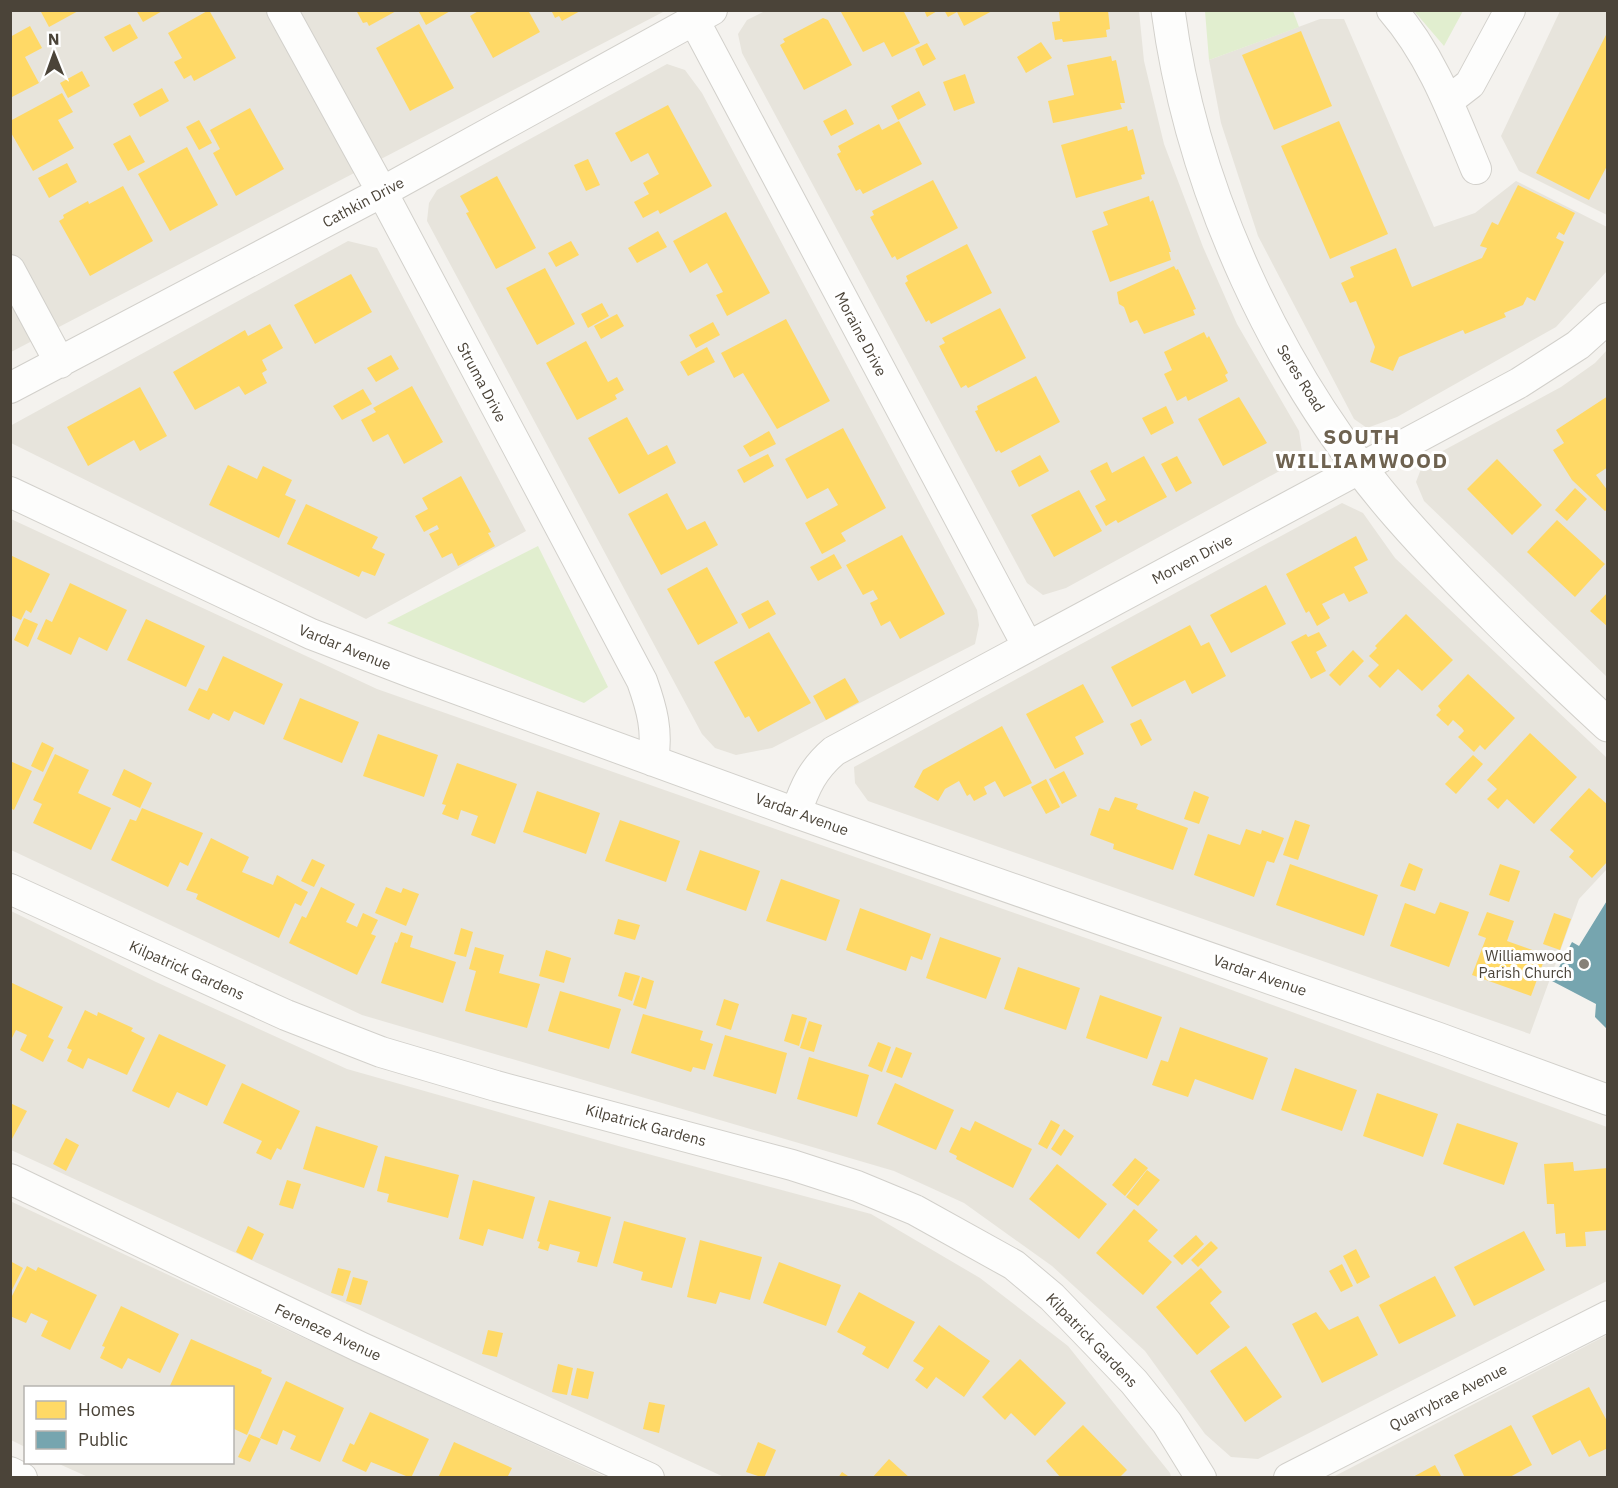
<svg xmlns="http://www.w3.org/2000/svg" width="1618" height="1488" font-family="'IBM Plex Sans',sans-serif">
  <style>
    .residential { fill: #e7e4dc }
    .green { fill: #e1eecf }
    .homes { fill: #ffd966 }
    .public { fill: #76a5af }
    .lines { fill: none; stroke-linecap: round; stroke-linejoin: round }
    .minor-casing { stroke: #d2d0cb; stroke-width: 32 }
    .tertiary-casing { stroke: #d2d0cb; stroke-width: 35 }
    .minor { stroke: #fdfdfc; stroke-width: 30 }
    .tertiary { stroke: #fdfdfc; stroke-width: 33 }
    .poi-dot { fill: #868178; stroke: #fff; stroke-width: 2 }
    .labels { text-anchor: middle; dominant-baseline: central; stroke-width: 6; stroke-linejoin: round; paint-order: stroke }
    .street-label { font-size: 15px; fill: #4b4439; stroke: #fff }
    .poi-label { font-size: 15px; fill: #4b4439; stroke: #fff; text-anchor: end }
    .district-label { font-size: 21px; font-weight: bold; letter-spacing: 1.5px; fill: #6e6250; stroke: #fff }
  </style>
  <rect width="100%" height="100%" fill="#f4f2ee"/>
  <!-- residential -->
  <path class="residential" d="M11 11H665L11 352Z
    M765 11H1139L1144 61 1164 144 1203 247 1237 324 1299 431 1302 452 1294 463 1066 588 1043 595 1027 583 742 53 738 34 747 20Z
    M1560 11H1607V215L1519 171 1501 136Z
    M1320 19H1344L1434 227 1475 213 1516 181 1607 227V271L1556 327 1397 417 1367 428 1354 419 1258 236 1221 123 1209 60Z
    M667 64 685 70 702 93 977 610 979 625 975 644 772 748 736 755 715 748 702 734 427 221 429 203 437 190Z
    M348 241 377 248 526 531 366 619 11 443 10 426Z
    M1607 350V677L1424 501 1416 482 1424 461 1561 387 1595 363Z
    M1342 503 1363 513 1395 558 1607 758V869L1579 899 1530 1034 868 801 855 783 854 767Z
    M11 519 377 689 1177 970 1607 1127V1281L1258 1459 1231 1457 1205 1434 1145 1351 1052 1266 964 1203 894 1171 362 1015 11 850Z
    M11 911 156 982 347 1069 622 1147 871 1214 980 1278 1068 1346 1170 1473 1171 1477H724L11 1150Z
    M10 1201 293 1333 606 1477H88L57 1463 232 1462V1388H26L25 1447 11 1440Z
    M1607 1335V1477H1333Z"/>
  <!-- green -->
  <path class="green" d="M1205 11H1293L1299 27 1209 60Z
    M1414 11H1463L1444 46Z
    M538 546 608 687 584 703 387 623Z"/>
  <!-- homes -->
  <path class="homes" d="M40 10H80L49 27Z
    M136 10H164L143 22Z
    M209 10 236 58 194 81 191 75 184 79 174 62 182 58 168 33Z
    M356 10H398L369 26 367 22 363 23Z
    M418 10H452L426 25Z
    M480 10H528L540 32 493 58 470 16Z
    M551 10H582L562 21 559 16 555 18Z
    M843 10H903L920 43 892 57 884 42 863 52 841 12Z
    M924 10H939L927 17Z
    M944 10H994L964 26 957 12 948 17Z
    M1059 10H1108L1110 29 1106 30 1107 37 1063 42 1062 39 1055 40 1052 22 1060 21Z
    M823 18 828 20 852 65 804 90 780 45 785 42 783 39Z
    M130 24 138 38 113 52 104 37Z
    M419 24 454 88 410 111 376 48Z
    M30 26 42 48 25 57 39 83 10 98V37Z
    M1301 31 1332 106 1274 130 1242 55Z
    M1608 31V164L1589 200 1536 173Z
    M1041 42 1052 58 1026 73 1017 57Z
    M927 43 936 59 923 66 915 49Z
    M1111 56 1112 61 1116 60 1125 103H1120L1122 109 1053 123 1048 101 1074 95 1067 65Z
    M82 71 90 86 68 98 60 83Z
    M965 74 975 103 954 111 943 82Z
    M162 88 169 101 140 117 133 104Z
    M919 91 926 105 898 120 891 106Z
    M62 93 73 112 58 120 74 148 33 171 10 131V121Z
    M668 105 712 186 660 214 658 210 643 218 634 202 649 194 643 183 659 174 648 153 631 162 615 133Z
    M250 108 284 169 236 196 213 153 220 149 210 130Z
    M846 109 854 124 831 136 823 121Z
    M199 120 212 143 199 150 186 127Z
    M899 121 922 164 863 194 860 189 856 191 837 154 841 152 838 146 879 124 882 130Z
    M1339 121 1388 234 1330 259 1281 146Z
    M1127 126 1128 131 1133 129 1145 174 1141 175 1142 179 1076 198 1061 145Z
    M130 135 145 162 128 171 113 144Z
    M187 147 218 205 170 231 138 174Z
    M588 159 600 185 586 191 574 165Z
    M67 163 77 182 49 198 38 178Z
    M497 176 536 248 496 269 466 213 469 212 460 196Z
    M933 180 958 228 897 260 895 256 892 258 870 217 874 215 872 211Z
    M1518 185 1575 213 1564 235 1559 232 1556 238 1564 242 1535 301 1527 297 1523 305 1504 313 1506 317 1465 334 1463 330 1399 357 1393 371 1370 362 1375 347 1356 301 1350 303 1341 283 1354 277 1350 267 1396 248 1412 287 1482 258 1487 248 1480 246 1492 222 1498 225Z
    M123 186 153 241 90 276 59 221 64 218 63 215 88 201 89 204Z
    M1149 196 1150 202 1153 200 1171 252H1169L1171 260 1110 282 1092 231 1108 225 1103 212Z
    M726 212 770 293 727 316 716 295 723 292 707 263 690 273 673 241Z
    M658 231 667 247 637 263 628 248Z
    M571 241 579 255 556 267 548 253Z
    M967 244 992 293 931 324 929 320 926 322 905 283 908 281 906 276Z
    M1174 266 1176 270 1178 269 1196 309 1193 310 1195 315 1144 334 1137 320 1130 323 1124 307 1119 304 1117 292Z
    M545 268 575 324 537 345 506 288Z
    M351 274 372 312 315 344 294 305Z
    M602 303 609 316 588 328 581 314Z
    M1000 308 1026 358 968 388 966 385 961 388 939 346 945 343 942 338Z
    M617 314 624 326 601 339 594 326Z
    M786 319 830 401 777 429 743 373 734 378 721 353Z
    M713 322 720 335 696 348 689 335Z
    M270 324 283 348 262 360 267 370 262 373 267 383 245 395 239 386 195 410 173 372 245 330 248 336Z
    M1204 332 1207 338 1209 336 1228 373 1225 375 1228 381 1188 401 1186 396 1177 401 1164 374 1172 370 1164 352Z
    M586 341 608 382 617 377 624 390 615 395 617 399 577 420 546 363Z
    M707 347 715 362 688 376 680 362Z
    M391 355 399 369 376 382 367 368Z
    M1036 376 1060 422 1001 453 999 450 996 452 975 411 978 410 977 406Z
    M412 386 443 442 404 464 388 434 373 442 361 420 376 412 373 408Z
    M140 387 167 436 140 451 134 440 88 466 67 427Z
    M363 389 372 404 342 420 333 406Z
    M1608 396V467L1596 475 1608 491V509L1605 511 1572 480 1553 450 1564 443 1556 430Z
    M1239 397 1267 443 1223 466 1198 419Z
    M1166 406 1174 423 1151 435 1142 418Z
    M627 417 648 455 667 445 676 463 619 494 588 438Z
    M843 428 886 508 841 533 846 541 822 554 805 523 838 505 828 488 807 499 785 459Z
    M769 431 776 444 750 457 743 446Z
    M768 454 774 466 744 483 737 470Z
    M1040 455 1049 471 1019 487 1011 471Z
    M1144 456 1167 497 1118 523 1116 520 1106 526 1095 506 1106 500 1090 471 1107 462 1112 473Z
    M1177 456 1192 483 1176 492 1161 464Z
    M1497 459 1542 505 1512 535 1467 489Z
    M228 465 257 479 263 466 292 480 285 495 296 500 279 538 209 505Z
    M461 476 491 532 488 533 495 546 458 566 452 553 442 558 429 534 439 529 437 525 424 532 415 516 428 509 422 498Z
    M1575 488 1587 499 1567 521 1555 510Z
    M1079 490 1102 531 1054 557 1031 515Z
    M667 493 687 530 705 521 718 545 661 575 628 514Z
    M306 504 378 537 372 548 385 554 375 576 362 571 359 577 287 544Z
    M1557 520 1605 564 1575 597 1527 552Z
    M902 535 945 614 900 639 890 621 881 626 870 603 878 599 873 590 863 595 846 565Z
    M1356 536 1368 560 1354 567 1368 593 1349 602 1344 593 1322 604 1330 618 1317 626 1309 611 1306 613 1286 574Z
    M834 554 842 568 818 581 810 567Z
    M10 555 50 574 31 613 26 610 21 620 10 615Z
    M707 567 738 623 698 645 667 589Z
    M70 583 127 610 107 651 79 637 71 655 37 639 46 619 52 622Z
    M1266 585 1286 624 1231 653 1210 615Z
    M1608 592V627L1590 611Z
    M768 600 776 614 749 629 741 614Z
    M1406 614 1453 660 1422 691 1398 669 1380 688 1368 676 1379 665 1369 656 1377 648 1375 646Z
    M24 618 38 624 28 647 14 640Z
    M146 619 205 646 186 687 127 660Z
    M1190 625 1201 646 1209 642 1226 676 1192 694 1185 680 1132 707 1111 667Z
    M769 632 811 703 758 732 749 716 745 718 714 662Z
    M1319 632 1327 646 1316 652 1326 671 1311 679 1291 642 1306 634 1308 637Z
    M1353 650 1364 661 1340 686 1329 675Z
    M223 656 283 684 264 725 234 711 229 721 213 713 209 720 188 710 199 688 207 691Z
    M1468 674 1515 718 1485 750 1480 745 1474 752 1458 737 1464 731 1462 728 1453 720 1448 726 1436 715 1441 710 1438 706Z
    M845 678 859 702 826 720 813 696Z
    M1083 684 1104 722 1075 737 1084 754 1055 769 1026 714Z
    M300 698 359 722 342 763 283 739Z
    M1141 719 1152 740 1141 746 1130 724Z
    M1002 726 1032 783 1004 797 995 781 984 787 987 794 974 801 970 794 967 796 959 781 945 789 938 801 914 787 923 770Z
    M1530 733 1577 777 1534 824 1507 799 1498 809 1487 799 1497 789 1487 780Z
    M378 734 438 755 424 797 363 776Z
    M42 742 54 748 43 772 31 766Z
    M55 754 89 770 78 793 111 808 91 850 33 823 42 804 33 800Z
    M1473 755 1483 764 1456 794 1445 784Z
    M10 761 32 771 14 810 10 808Z
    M457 763 517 784 495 844 471 835 478 816 461 810 458 820 442 814 446 805 442 804Z
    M124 769 152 783 140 808 112 795Z
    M1064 771 1077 796 1062 804 1049 779Z
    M1046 779 1060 807 1046 814 1031 787Z
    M1589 788 1608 805V861L1592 878 1569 857 1574 851 1550 830Z
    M537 791 600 813 586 854 523 832Z
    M1194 791 1209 797 1199 824 1184 819Z
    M1115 797 1138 804 1136 809 1188 828 1173 870 1113 849 1114 844 1090 835 1099 808 1109 811Z
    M142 808 203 833 188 866 180 862 168 887 111 860 130 819 136 821Z
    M620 820 680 841 666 882 605 861Z
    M1295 820 1310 825 1298 860 1283 855Z
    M1246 829 1261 834 1262 830 1284 838 1274 863 1267 861 1254 897 1194 875 1208 834 1240 845Z
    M211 838 249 857 242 872 273 885 277 875 308 892 301 906 295 903 279 938 196 899 198 894 186 890Z
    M700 850 760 871 746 911 686 890Z
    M312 859 325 865 314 887 301 881Z
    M1409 863 1423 869 1415 891 1400 886Z
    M1290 864 1378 895 1364 936 1276 905Z
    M1500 864 1520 871 1509 902 1489 895Z
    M781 879 840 900 826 941 766 921Z
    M321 887 355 904 346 922 357 927 363 913 378 920 371 934 376 936 357 975 289 943 302 916 306 918Z
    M386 887 401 893 403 888 419 894 406 926 375 913Z
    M1440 902 1469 912 1449 967 1390 946 1405 903 1435 914Z
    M860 908 931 934 922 960 911 956 906 971 846 950Z
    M1487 912 1514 921 1507 941 1546 955 1531 996 1472 975 1486 938 1478 935Z
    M1554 913 1571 919 1560 950 1543 944Z
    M618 919 640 925 635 940 614 934Z
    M461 928 473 932 466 957 454 954Z
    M401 932 413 936 410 947 456 962 443 1003 381 983 395 942 397 943Z
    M940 937 1001 958 986 999 926 978Z
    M475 947 504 955 499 973 540 984 527 1028 465 1011 476 971 469 969Z
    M546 950 571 958 564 983 539 976Z
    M1018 967 1080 988 1066 1030 1004 1009Z
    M625 972 640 976 632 1001 618 996Z
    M642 977 654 981 646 1009 633 1005Z
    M10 982 63 1007 48 1037 54 1040 43 1062 20 1050 27 1035 16 1030 10 1042Z
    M560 991 621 1009 609 1049 548 1031Z
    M1100 995 1162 1017 1147 1059 1086 1038Z
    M724 999 739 1004 731 1030 716 1025Z
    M85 1010 97 1016 98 1012 133 1028 131 1031 145 1038 127 1075 88 1058 83 1069 67 1061 72 1050 67 1048Z
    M643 1014 703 1031 700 1040 713 1044 705 1070 693 1067 691 1072 631 1053Z
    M792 1014 807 1018 799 1046 784 1041Z
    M809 1021 822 1025 814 1052 800 1048Z
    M1180 1027 1268 1058 1253 1100 1195 1079 1188 1097 1152 1085 1161 1060 1168 1062Z
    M159 1034 226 1065 207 1106 177 1092 169 1108 132 1091Z
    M725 1035 787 1053 776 1094 713 1076Z
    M878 1042 891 1047 882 1072 868 1066Z
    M896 1047 912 1053 902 1078 886 1072Z
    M809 1057 869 1075 857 1117 797 1099Z
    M1295 1068 1357 1090 1342 1131 1281 1110Z
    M242 1083 300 1111 281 1150 277 1148 271 1160 256 1153 262 1141 223 1123Z
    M895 1083 954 1110 936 1150 877 1124Z
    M1377 1093 1438 1114 1423 1157 1363 1136Z
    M10 1103 27 1111 12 1139 10 1138Z
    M1051 1120 1060 1125 1047 1149 1038 1144Z
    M975 1121 1032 1149 1013 1188 956 1159 957 1156 949 1152 961 1127 970 1131Z
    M1457 1123 1518 1143 1504 1185 1443 1164Z
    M316 1126 378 1146 364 1188 303 1169Z
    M1064 1129 1074 1136 1061 1156 1051 1149Z
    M66 1138 79 1145 66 1171 53 1164Z
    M385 1156 459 1175 448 1218 387 1202 389 1194 377 1191Z
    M1135 1158 1148 1168 1125 1196 1112 1185Z
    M1573 1162 1574 1171 1608 1168V1230L1585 1232 1586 1246 1566 1247 1565 1233 1556 1234 1554 1204H1547L1544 1164Z
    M1057 1164 1107 1204 1079 1239 1029 1199Z
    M1147 1170 1160 1180 1138 1206 1126 1197Z
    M287 1180 301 1184 293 1209 279 1205Z
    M473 1180 535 1197 523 1239 488 1229 483 1246 459 1239Z
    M549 1200 611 1217 597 1267 577 1262 580 1252 550 1244 548 1251 538 1248 540 1242 537 1241Z
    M1134 1209 1158 1230 1148 1241 1172 1262 1143 1295 1096 1253Z
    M624 1221 686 1238 672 1288 641 1280 643 1272 613 1263Z
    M248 1226 264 1234 252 1260 236 1252Z
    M1524 1231 1545 1270 1474 1306 1454 1267Z
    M1196 1235 1204 1244 1182 1265 1173 1256Z
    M700 1240 762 1257 750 1300 720 1292 716 1304 687 1297Z
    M1211 1241 1218 1248 1198 1267 1191 1260Z
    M1356 1249 1370 1277 1357 1284 1343 1256Z
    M10 1261 23 1268 10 1294Z
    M779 1262 841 1285 826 1326 763 1303Z
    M1342 1264 1353 1286 1341 1292 1329 1271Z
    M27 1266 36 1271 38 1267 97 1295 70 1350 41 1336 48 1321 31 1313 26 1323 10 1316V1300Z
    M338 1268 351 1271 343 1296 331 1293Z
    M1201 1268 1222 1292 1210 1303 1230 1327 1197 1355 1156 1307Z
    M1435 1276 1456 1316 1399 1344 1379 1305Z
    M353 1277 368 1281 361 1305 346 1301Z
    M859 1292 915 1322 888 1369 862 1354 866 1347 837 1332Z
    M121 1306 179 1334 160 1373 128 1358 122 1369 100 1358 105 1347 102 1346Z
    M1316 1312 1329 1330 1358 1316 1378 1355 1322 1383 1292 1324Z
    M939 1325 990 1361 964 1397 936 1377 927 1389 915 1380 924 1368 913 1361Z
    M488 1330 503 1333 497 1357 482 1354Z
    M191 1339 262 1370 261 1373 272 1378 247 1435 232 1428V1388H169Z
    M1246 1346 1282 1397 1245 1422 1210 1371Z
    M1020 1359 1066 1403 1035 1436 1011 1413 1005 1420 982 1397Z
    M558 1364 573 1368 567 1395 552 1392Z
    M577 1368 594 1372 588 1399 571 1395Z
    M286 1381 344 1408 320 1462 290 1449 296 1436 283 1430 277 1445 260 1438Z
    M1589 1387 1608 1423V1448L1589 1457 1580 1440 1552 1455 1532 1416Z
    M649 1402 665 1405 659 1433 643 1429Z
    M370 1412 429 1439 411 1478 371 1462 366 1472 342 1461 350 1443 354 1445Z
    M1083 1425 1127 1470 1119 1478H1061L1046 1461Z
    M1511 1425 1532 1465 1508 1478H1465L1454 1455Z
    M249 1434 261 1439 250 1462 238 1457Z
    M454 1442 512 1468 507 1478H438Z
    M758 1442 776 1450 764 1478 746 1472Z
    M889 1459 910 1478H872Z
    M1435 1465 1442 1478H1411Z
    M842 1472 851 1478H838Z"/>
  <!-- public -->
  <path class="public" d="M1608 899V1030L1595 1017 1596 1004 1552 981 1572 942 1579 946Z"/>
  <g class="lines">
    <defs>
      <path id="minor" d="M282 10 382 192 642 681C652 709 658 731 653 761
        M1392 10C1432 56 1453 114 1476 169
        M694 20 1028 647
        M1448 101 1470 84 1510 10
        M10 270 60 363
        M10 388 382 192 712 10
        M10 492 311 634 413 673 796 813 1439 1038 1608 1100
        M796 813C805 786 813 769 834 751L1519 383 1578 345 1608 318
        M10 889 286 1015 381 1052 496 1086 792 1165 857 1186 915 1210 1014 1265 1052 1297 1134 1382 1167 1423 1201 1478
        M10 1179 360 1347 649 1478
        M10 1472 22 1478
        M1289 1478 1608 1316"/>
      <path id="tertiary" d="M1168 10C1192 192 1279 378 1399 516 1464 590 1536 658 1608 725"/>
    </defs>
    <!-- minor casing -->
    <use href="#minor" class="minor-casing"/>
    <!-- tertiary casing -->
    <use href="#tertiary" class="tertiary-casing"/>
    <!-- minor -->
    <use href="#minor" class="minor"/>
    <!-- tertiary -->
    <use href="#tertiary" class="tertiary"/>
  </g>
  <!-- markers -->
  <circle class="poi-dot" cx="1584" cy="964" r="6"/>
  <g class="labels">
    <!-- street labels -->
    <g class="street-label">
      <text transform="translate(363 202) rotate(-28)">Cathkin Drive</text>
      <text transform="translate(861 334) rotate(62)">Moraine Drive</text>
      <text transform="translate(1301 378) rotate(58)">Seres Road</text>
      <text transform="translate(482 382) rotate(62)">Struma Drive</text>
      <text transform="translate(1192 559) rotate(-28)">Morven Drive</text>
      <text transform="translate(345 647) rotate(22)">Vardar Avenue</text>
      <text transform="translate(802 814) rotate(20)">Vardar Avenue</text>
      <text transform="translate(187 970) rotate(24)">Kilpatrick Gardens</text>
      <text transform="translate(1260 975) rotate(19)">Vardar Avenue</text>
      <text transform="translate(646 1125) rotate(15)">Kilpatrick Gardens</text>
      <text transform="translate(328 1332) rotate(25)">Fereneze Avenue</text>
      <text transform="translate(1092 1340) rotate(46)">Kilpatrick Gardens</text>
      <text transform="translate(1448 1397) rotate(-27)">Quarrybrae Avenue</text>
    </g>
    <!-- poi labels -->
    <g class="poi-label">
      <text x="1572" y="955">Williamwood<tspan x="1572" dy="17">Parish Church</tspan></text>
    </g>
    <!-- district labels -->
    <g class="district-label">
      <text x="1362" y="436">SOUTH<tspan x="1362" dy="24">WILLIAMWOOD</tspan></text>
    </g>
  </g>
  <!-- border -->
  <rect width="1618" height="1488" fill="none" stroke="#4b4439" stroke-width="24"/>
  <!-- legend -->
  <rect x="24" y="1386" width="210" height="78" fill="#ffffff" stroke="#b7b4b0" stroke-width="1.5"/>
  <rect x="36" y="1401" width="30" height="18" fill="#ffd966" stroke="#b7b4b0" stroke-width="1.5"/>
  <text x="78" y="1416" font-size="18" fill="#4b4439">Homes</text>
  <rect x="36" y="1431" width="30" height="18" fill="#76a5af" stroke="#b7b4b0" stroke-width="1.5"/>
  <text x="78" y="1446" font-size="18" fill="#4b4439">Public</text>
  <!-- north arrow -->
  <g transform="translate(54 54) rotate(359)" stroke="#ffffff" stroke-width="4.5" paint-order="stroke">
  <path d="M0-4.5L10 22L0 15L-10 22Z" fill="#4b4439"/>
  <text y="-9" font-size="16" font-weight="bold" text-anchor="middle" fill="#4b4439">N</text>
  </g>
</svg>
